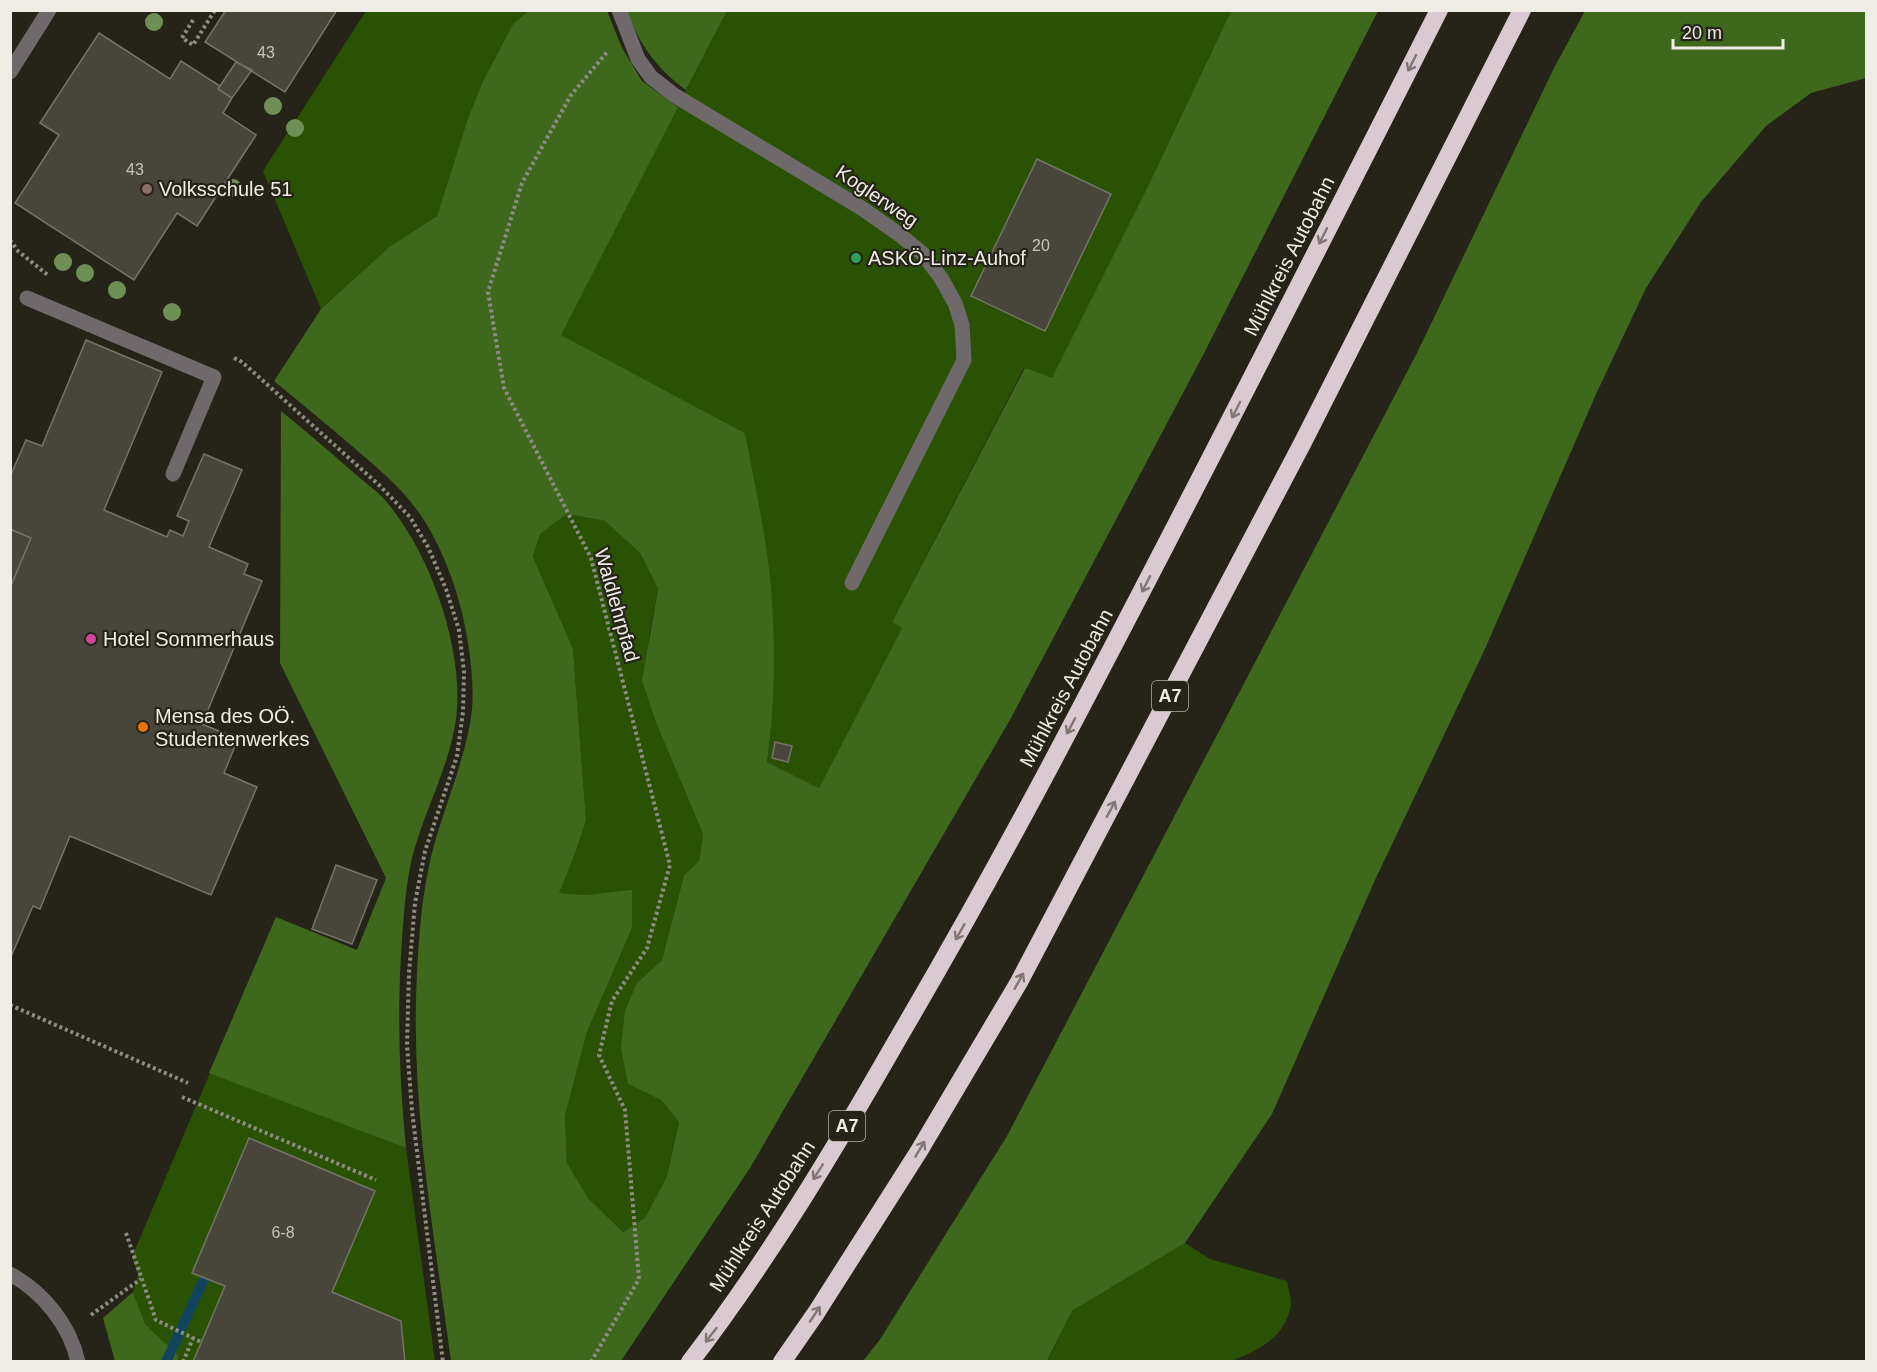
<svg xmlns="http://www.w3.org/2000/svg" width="1877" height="1372" font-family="Helvetica,sans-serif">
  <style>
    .green { fill: #2a5204 }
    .forest { fill: #3e691d; fill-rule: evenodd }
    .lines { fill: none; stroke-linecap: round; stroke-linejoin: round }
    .stream { stroke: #11455f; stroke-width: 10 }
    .building { fill: #48463b; stroke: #767467; stroke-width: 1.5 }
    .path { stroke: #8e8c83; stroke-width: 4; stroke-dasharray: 3 3; stroke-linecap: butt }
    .service { stroke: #6f696c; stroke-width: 15 }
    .minor { stroke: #6f696c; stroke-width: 15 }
    .motorway { stroke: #d9cad1; stroke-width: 18 }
    .tree { fill: #6f9054 }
    .oneway { stroke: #807775 }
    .education-dot { fill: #8d6e63; stroke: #262419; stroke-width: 2 }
    .leisure-dot { fill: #2e9e5b; stroke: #262419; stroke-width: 2 }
    .hotel-dot { fill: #d1479c; stroke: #262419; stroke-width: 2 }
    .food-dot { fill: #e8710a; stroke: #262419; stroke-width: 2 }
    .labels { text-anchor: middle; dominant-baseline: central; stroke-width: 4.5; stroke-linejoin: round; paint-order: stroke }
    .number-label { font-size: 16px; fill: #c4c2ba }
    .shield { fill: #262419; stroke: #b2b0a8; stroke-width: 1.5 }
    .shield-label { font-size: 18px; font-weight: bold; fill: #eeece5 }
    .poi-label { font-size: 20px; fill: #eeece5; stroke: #262419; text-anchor: start }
    .street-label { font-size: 20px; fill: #eeece5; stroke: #262419 }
  </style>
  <rect width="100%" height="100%" fill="#262419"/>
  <!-- green -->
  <path class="green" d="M366 11H528L513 24 483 81 468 118 437 216 389 247 321 309 263 171Z
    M727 11H1231L1150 182 1052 379 1024 368 892 622 902 628 819 788 767 762 770 739 773 620 768 560 745 433 560 335Z
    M567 514 605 521 640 553 658 589 649 637 657 725 703 834 699 861 684 875 662 960 637 983 628 1084 661 1100 679 1122 667 1176 645 1218 623 1232 588 1198 567 1164 565 1116 587 1032 632 928V891L586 895 558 893 576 851 586 820 573 650 533 557 540 534Z
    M210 1073 406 1148 435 1361H177L179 1356 145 1324 133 1292 138 1275 132 1257Z
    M1185 1243 1210 1259 1287 1281C1288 1288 1292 1298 1291 1305 1285 1338 1259 1350 1231 1361L1047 1362 1072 1311Z"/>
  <!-- forest -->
  <path class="forest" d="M528 11H607L622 48 642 81 678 107 561 335 745 433C753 475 762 517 768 560 776 621 776 701 767 762L819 788 902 628 892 622 1025 368 1052 378 1150 182 1231 11H1378L1201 359 1011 718 750 1168 621 1361H451C434 1233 410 1103 417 973 419 934 422 895 431 857 442 812 462 769 470 723 475 698 472 669 468 643 462 600 443 545 417 510 399 485 375 466 352 446 326 424 300 402 274 381L321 309 389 247 437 216 468 118 483 81 513 24ZM567 514 605 521 640 553 658 589 642 681 657 725 703 834 699 861 684 875 662 960 637 983 625 1011 621 1048 628 1084 661 1100 679 1122 667 1176 645 1218 623 1232 588 1198 567 1163 565 1116 587 1032 632 928V890L586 895 559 893 576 851 586 820 573 649 533 557 540 534Z
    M627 11H727L686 90C656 68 640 45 627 11Z
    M1585 11H1866V78L1811 93 1766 126 1701 202 1646 288 1597 392 1484 651 1375 880 1272 1114 1185 1243 1072 1311 1047 1361H863L879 1341 1007 1136 1417 353 1554 68Z
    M281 411C306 431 330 452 354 473 364 482 376 490 385 500 430 552 465 650 456 719 449 768 424 811 412 858 406 884 404 912 402 939 397 1009 399 1078 406 1148L209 1073 276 917 357 950 386 878 280 663Z
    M133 1292 145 1324 179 1356 177 1361H115L103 1318Z"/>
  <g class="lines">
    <!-- stream -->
    <path class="stream" d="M166 1362 205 1277"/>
  </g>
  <!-- building -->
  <path class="building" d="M226 10H337L285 92 205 42Z
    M99 33 170 79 181 61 220 86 218 89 232 98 223 113 256 135 197 226 177 213 134 280 15 203 59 135 40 123Z
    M236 62 252 70 232 98 218 89Z
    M1037 159 1111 194 1045 331 971 296Z
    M86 340 162 372 104 510 167 537 170 530 183 536 189 521 177 516 204 454 242 470 209 547 248 564 244 574 262 581 202 724 238 739 224 773 257 787 211 895 70 836 40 909 33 906 10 959V477L26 440 42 446Z
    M10 529 31 538 10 588Z
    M775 742 792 746 788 762 772 758Z
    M336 865 377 880 352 944 312 929Z
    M249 1138 375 1191 332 1292 401 1321 405 1362H193L225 1286 192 1273Z"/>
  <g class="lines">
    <!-- path -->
    <path class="path" d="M193 20 182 38 193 45 215 10
      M10 240 18 251 49 276
      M234 358 242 362 379 485 410 517 428 547 446 589 459 630 464 672 463 712 457 756 425 851 415 903 409 973 407 1045 412 1111 443 1362
      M10 1005 188 1083
      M182 1097 376 1180
      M126 1233 156 1320 201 1342
      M91 1315 141 1279
      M183 1362 193 1338
      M591 1362 639 1279 625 1110 599 1055 612 1001 647 948 670 865 591 558 504 388 488 292 522 183 571 95 608 51"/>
    <!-- service -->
    <path class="service" d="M27 298 214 377 173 474"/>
    <!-- minor -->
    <path class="minor" d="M619 10 638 59 651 77 674 95 863 209 900 235 922 253 941 278 955 303 962 325 964 360 852 583
      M10 72 49 10
      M10 1274C43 1292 70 1325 78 1362"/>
    <!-- motorway -->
    <path class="motorway" d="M690 1362C769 1259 836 1147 900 1035 951 948 1000 860 1048 770 1181 519 1310 265 1439 10
      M782 1362 816 1313 919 1151 1019 982 1302 444 1522 10"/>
  </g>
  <!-- trees -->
  <g class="tree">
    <circle cx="154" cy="22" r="9"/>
    <circle cx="273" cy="106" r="9"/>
    <circle cx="295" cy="128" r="9"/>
    <circle cx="233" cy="188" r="9"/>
    <circle cx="63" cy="262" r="9"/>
    <circle cx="85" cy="273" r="9"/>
    <circle cx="117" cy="290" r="9"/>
    <circle cx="172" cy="312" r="9"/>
  </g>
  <!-- one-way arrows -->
  <defs><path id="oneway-shaft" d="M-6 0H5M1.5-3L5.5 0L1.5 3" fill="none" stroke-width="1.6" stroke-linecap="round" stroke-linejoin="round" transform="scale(1.5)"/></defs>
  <g class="oneway">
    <use href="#oneway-shaft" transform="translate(1412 63) rotate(117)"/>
    <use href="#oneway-shaft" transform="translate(1323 236) rotate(117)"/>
    <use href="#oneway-shaft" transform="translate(1236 410) rotate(117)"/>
    <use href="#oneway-shaft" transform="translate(1146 584) rotate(117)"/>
    <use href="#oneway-shaft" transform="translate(1071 726) rotate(118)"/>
    <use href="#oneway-shaft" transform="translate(1111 809) rotate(-62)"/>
    <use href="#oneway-shaft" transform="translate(960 932) rotate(120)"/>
    <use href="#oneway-shaft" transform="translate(1019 981) rotate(-61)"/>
    <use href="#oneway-shaft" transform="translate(920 1149) rotate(-59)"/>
    <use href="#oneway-shaft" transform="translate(818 1172) rotate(122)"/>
    <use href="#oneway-shaft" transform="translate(815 1314) rotate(-56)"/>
    <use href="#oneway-shaft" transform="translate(711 1335) rotate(128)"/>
  </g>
  <!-- markers -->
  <circle class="education-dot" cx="147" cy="189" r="6"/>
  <circle class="leisure-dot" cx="856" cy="258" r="6"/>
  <circle class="hotel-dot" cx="91" cy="639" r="6"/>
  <circle class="food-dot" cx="143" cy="727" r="6"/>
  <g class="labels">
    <!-- number labels -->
    <g class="number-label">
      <text x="266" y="52">43</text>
      <text x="135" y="169">43</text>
      <text x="1041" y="245">20</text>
      <text x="283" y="1232">6-8</text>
    </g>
    <!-- shield labels -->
    <g class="shield">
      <rect x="1152" y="681" width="36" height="30" rx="4.5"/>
      <rect x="829" y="1111" width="36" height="30" rx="4.5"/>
    </g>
    <g class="shield-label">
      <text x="1170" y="696">A7</text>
      <text x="847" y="1126">A7</text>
    </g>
    <!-- poi labels -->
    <g class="poi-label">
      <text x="159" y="189">Volksschule 51</text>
      <text x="868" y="258">ASKÖ-Linz-Auhof</text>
      <text x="103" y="639">Hotel Sommerhaus</text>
      <text x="155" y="716">Mensa des OÖ.<tspan x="155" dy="23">Studentenwerkes</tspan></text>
    </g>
    <!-- street labels -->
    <g class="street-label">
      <text transform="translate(877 196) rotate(34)">Koglerweg</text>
      <text transform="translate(1289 256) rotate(-63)">Mühlkreis Autobahn</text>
      <text transform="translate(617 605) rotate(74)">Waldlehrpfad</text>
      <text transform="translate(1066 688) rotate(-62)">Mühlkreis Autobahn</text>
      <text transform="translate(762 1216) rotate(-57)">Mühlkreis Autobahn</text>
    </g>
  </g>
  <!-- border -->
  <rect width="1877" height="1372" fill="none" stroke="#eeece5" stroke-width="24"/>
  <!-- scale -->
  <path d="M1673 39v9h110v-9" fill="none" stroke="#eeece5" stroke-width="3"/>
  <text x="1682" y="39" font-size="18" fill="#eeece5" stroke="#262419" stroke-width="4.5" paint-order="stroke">20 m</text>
</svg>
